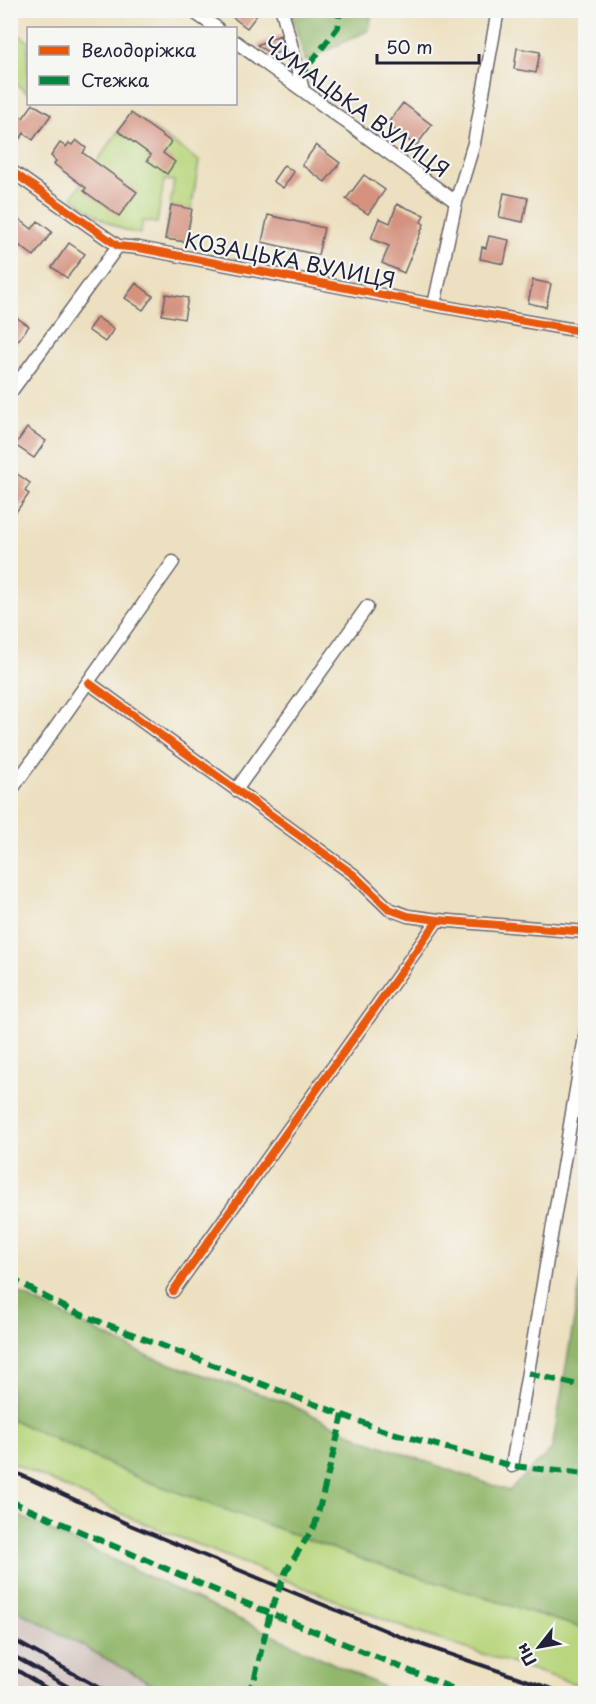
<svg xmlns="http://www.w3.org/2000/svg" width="596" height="1704" font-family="'Playpen Sans',sans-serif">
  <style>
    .industrial { fill: #cfc0bb }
    .green { fill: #b8d67d; stroke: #6d7c5c; stroke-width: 1.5 }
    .forest { fill: #92b76c; stroke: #5a6c54; stroke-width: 1.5 }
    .building { fill: #d4927f }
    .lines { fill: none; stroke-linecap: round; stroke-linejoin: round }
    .minor-casing { stroke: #69646a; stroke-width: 15 }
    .minor { stroke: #fff; stroke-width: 12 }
    .rail { stroke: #22223b; stroke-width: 4 }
    .quiet { stroke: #00873e; stroke-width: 6; stroke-dasharray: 12 6; stroke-linecap: butt }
    .cycleway-casing { stroke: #f6f6f2; stroke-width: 11 }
    .cycleway { stroke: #e8590c; stroke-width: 8 }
    .labels { text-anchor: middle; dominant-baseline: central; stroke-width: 4.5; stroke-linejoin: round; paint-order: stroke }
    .street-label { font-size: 21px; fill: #22223b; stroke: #f6f6f2 }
  </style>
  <rect width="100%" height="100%" fill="#f6f6f2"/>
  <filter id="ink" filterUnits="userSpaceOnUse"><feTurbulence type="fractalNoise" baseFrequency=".0167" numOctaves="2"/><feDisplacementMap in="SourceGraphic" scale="12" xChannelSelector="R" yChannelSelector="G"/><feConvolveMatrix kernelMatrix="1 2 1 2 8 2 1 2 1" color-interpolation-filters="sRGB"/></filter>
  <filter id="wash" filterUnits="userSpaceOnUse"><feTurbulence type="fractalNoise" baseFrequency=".008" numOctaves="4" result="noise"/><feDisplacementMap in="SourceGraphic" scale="24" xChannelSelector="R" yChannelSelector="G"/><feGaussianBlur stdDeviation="1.35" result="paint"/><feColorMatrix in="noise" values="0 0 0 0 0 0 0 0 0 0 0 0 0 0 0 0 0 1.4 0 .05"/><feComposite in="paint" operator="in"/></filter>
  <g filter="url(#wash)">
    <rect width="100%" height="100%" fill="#ece0c0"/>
    <!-- industrial -->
    <path class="industrial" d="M11 1607 169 1693H11Z"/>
    <!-- green -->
    <path class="green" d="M12 30 28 41V93L11 80 10 32Z
      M131 113 199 161 186 242 165 239 174 181 164 180 157 223 142 221 141 234C113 230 94 213 72 197Z
      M11 1419 141 1479 362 1559 585 1629V1687L415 1632 133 1519 11 1462Z"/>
    <!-- forest -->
    <path class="forest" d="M291 11V10L372 11 369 30 305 61Z
      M585 1255V1629L362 1559 141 1479 11 1419V1289L147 1356 287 1403 365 1440 509 1491 552 1449Z
      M11 1512 396 1693H169L11 1607Z"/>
    <g id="blocks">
      <!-- building -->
      <path class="building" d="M223 10H250L257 15 247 28Z
        M280 35 284 50 272 55 257 45Z
        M517 48 540 52 536 73 514 69Z
        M403 103 432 125 416 146 387 124Z
        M33 104 51 115 33 140 24 133 20 139 10 133V126L19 115 23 118Z
        M131 113 171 142 163 153 175 162 167 174 147 160 151 155 118 131Z
        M76 140 86 148 83 153 137 192 119 216 84 191 86 188 54 164 56 161 51 156 60 143 66 147 69 143 72 145Z
        M316 145 340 163 325 182 302 165Z
        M284 165 294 172 283 188 273 181Z
        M364 175 385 190 368 214 346 199Z
        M504 193 528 198 523 222 499 217Z
        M397 204 424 215 421 222 424 224 404 273 382 263 389 246 371 239 379 218 390 223Z
        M171 205 192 209 186 242 165 239Z
        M10 212 32 229 38 221 52 232 34 256 10 239Z
        M268 215 324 228 318 255 262 242Z
        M489 236 509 240 504 264 480 259 482 247 486 248Z
        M69 243 85 254 67 278 52 267Z
        M533 280 551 284 546 307 528 303Z
        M136 283 153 296 143 310 125 298Z
        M166 294 188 298 184 319 162 315Z
        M10 313 29 326 10 351Z
        M97 317 114 329 105 342 88 330Z
        M27 428 46 441 34 458 15 445Z
        M10 469 30 483 25 491 29 494 10 520Z"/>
    </g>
  </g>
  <g filter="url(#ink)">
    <use href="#blocks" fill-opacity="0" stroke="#69646a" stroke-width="1.5"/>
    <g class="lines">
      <defs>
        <path id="minor" d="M191 10 217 28
          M282 10 303 90
          M236 42 456 202
          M10 170 118 246 139 248 434 305 586 332
          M434 305 456 202 474 143 498 10
          M10 393 118 246
          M89 683 354 875 389 909 408 916 438 920 586 932
          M236 790 367 607
          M10 792 173 562
          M173 1291 438 920
          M512 1466 586 1031"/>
      </defs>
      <!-- minor casing -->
      <use href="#minor" class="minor-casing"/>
      <!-- minor -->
      <use href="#minor" class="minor"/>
      <!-- rail -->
      <path class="rail" d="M10 1470 130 1525 411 1641 567 1694
        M10 1638 110 1694
        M10 1654 81 1694
        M10 1666 56 1694"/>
      <!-- quiet -->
      <path class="quiet" d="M300 77 338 27 340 10
        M10 1278 72 1311 382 1430 512 1466 586 1474
        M528 1373 586 1387
        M10 1501 238 1600 466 1694
        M246 1694 254 1681 270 1613 286 1571 315 1525 343 1415"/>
      <defs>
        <path id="cycleway" d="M10 170 118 246 139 248 434 305 586 332
          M89 683 354 875 389 909 408 916 438 920 586 932
          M173 1291 438 920"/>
      </defs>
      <!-- cycleway casing -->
      <use href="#cycleway" class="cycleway-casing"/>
      <!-- cycleway -->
      <use href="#cycleway" class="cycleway"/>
    </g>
  </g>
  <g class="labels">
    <!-- street labels -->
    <g class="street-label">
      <text transform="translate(357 106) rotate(36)">ЧУМАЦЬКА ВУЛИЦЯ</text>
      <text transform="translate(290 259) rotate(11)">КОЗАЦЬКА ВУЛИЦЯ</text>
    </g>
  </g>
  <!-- margin -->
  <rect width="596" height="1704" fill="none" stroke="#f6f6f2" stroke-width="36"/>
  <!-- legend -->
  <rect x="27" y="27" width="210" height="78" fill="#f6f6f2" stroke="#a1a1a9" stroke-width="1.5"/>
  <rect x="39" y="46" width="30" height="9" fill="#e8590c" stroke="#a1a1a9" stroke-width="1.5"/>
  <text x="81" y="57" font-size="18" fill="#22223b">Велодоріжка</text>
  <rect x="39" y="76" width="30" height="9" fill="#00873e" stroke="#a1a1a9" stroke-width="1.5"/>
  <text x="81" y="87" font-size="18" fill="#22223b">Стежка</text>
  <!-- north arrow -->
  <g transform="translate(539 1647) rotate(239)" stroke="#f6f6f2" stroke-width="4.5" paint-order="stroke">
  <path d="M0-4.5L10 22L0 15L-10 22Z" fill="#22223b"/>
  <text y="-9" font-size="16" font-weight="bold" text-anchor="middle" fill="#22223b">Пн</text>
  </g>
  <!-- scale -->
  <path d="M377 54v9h102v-9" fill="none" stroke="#22223b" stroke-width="3"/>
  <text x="386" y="54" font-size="18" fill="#22223b" stroke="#f6f6f2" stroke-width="4.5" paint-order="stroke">50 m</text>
</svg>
